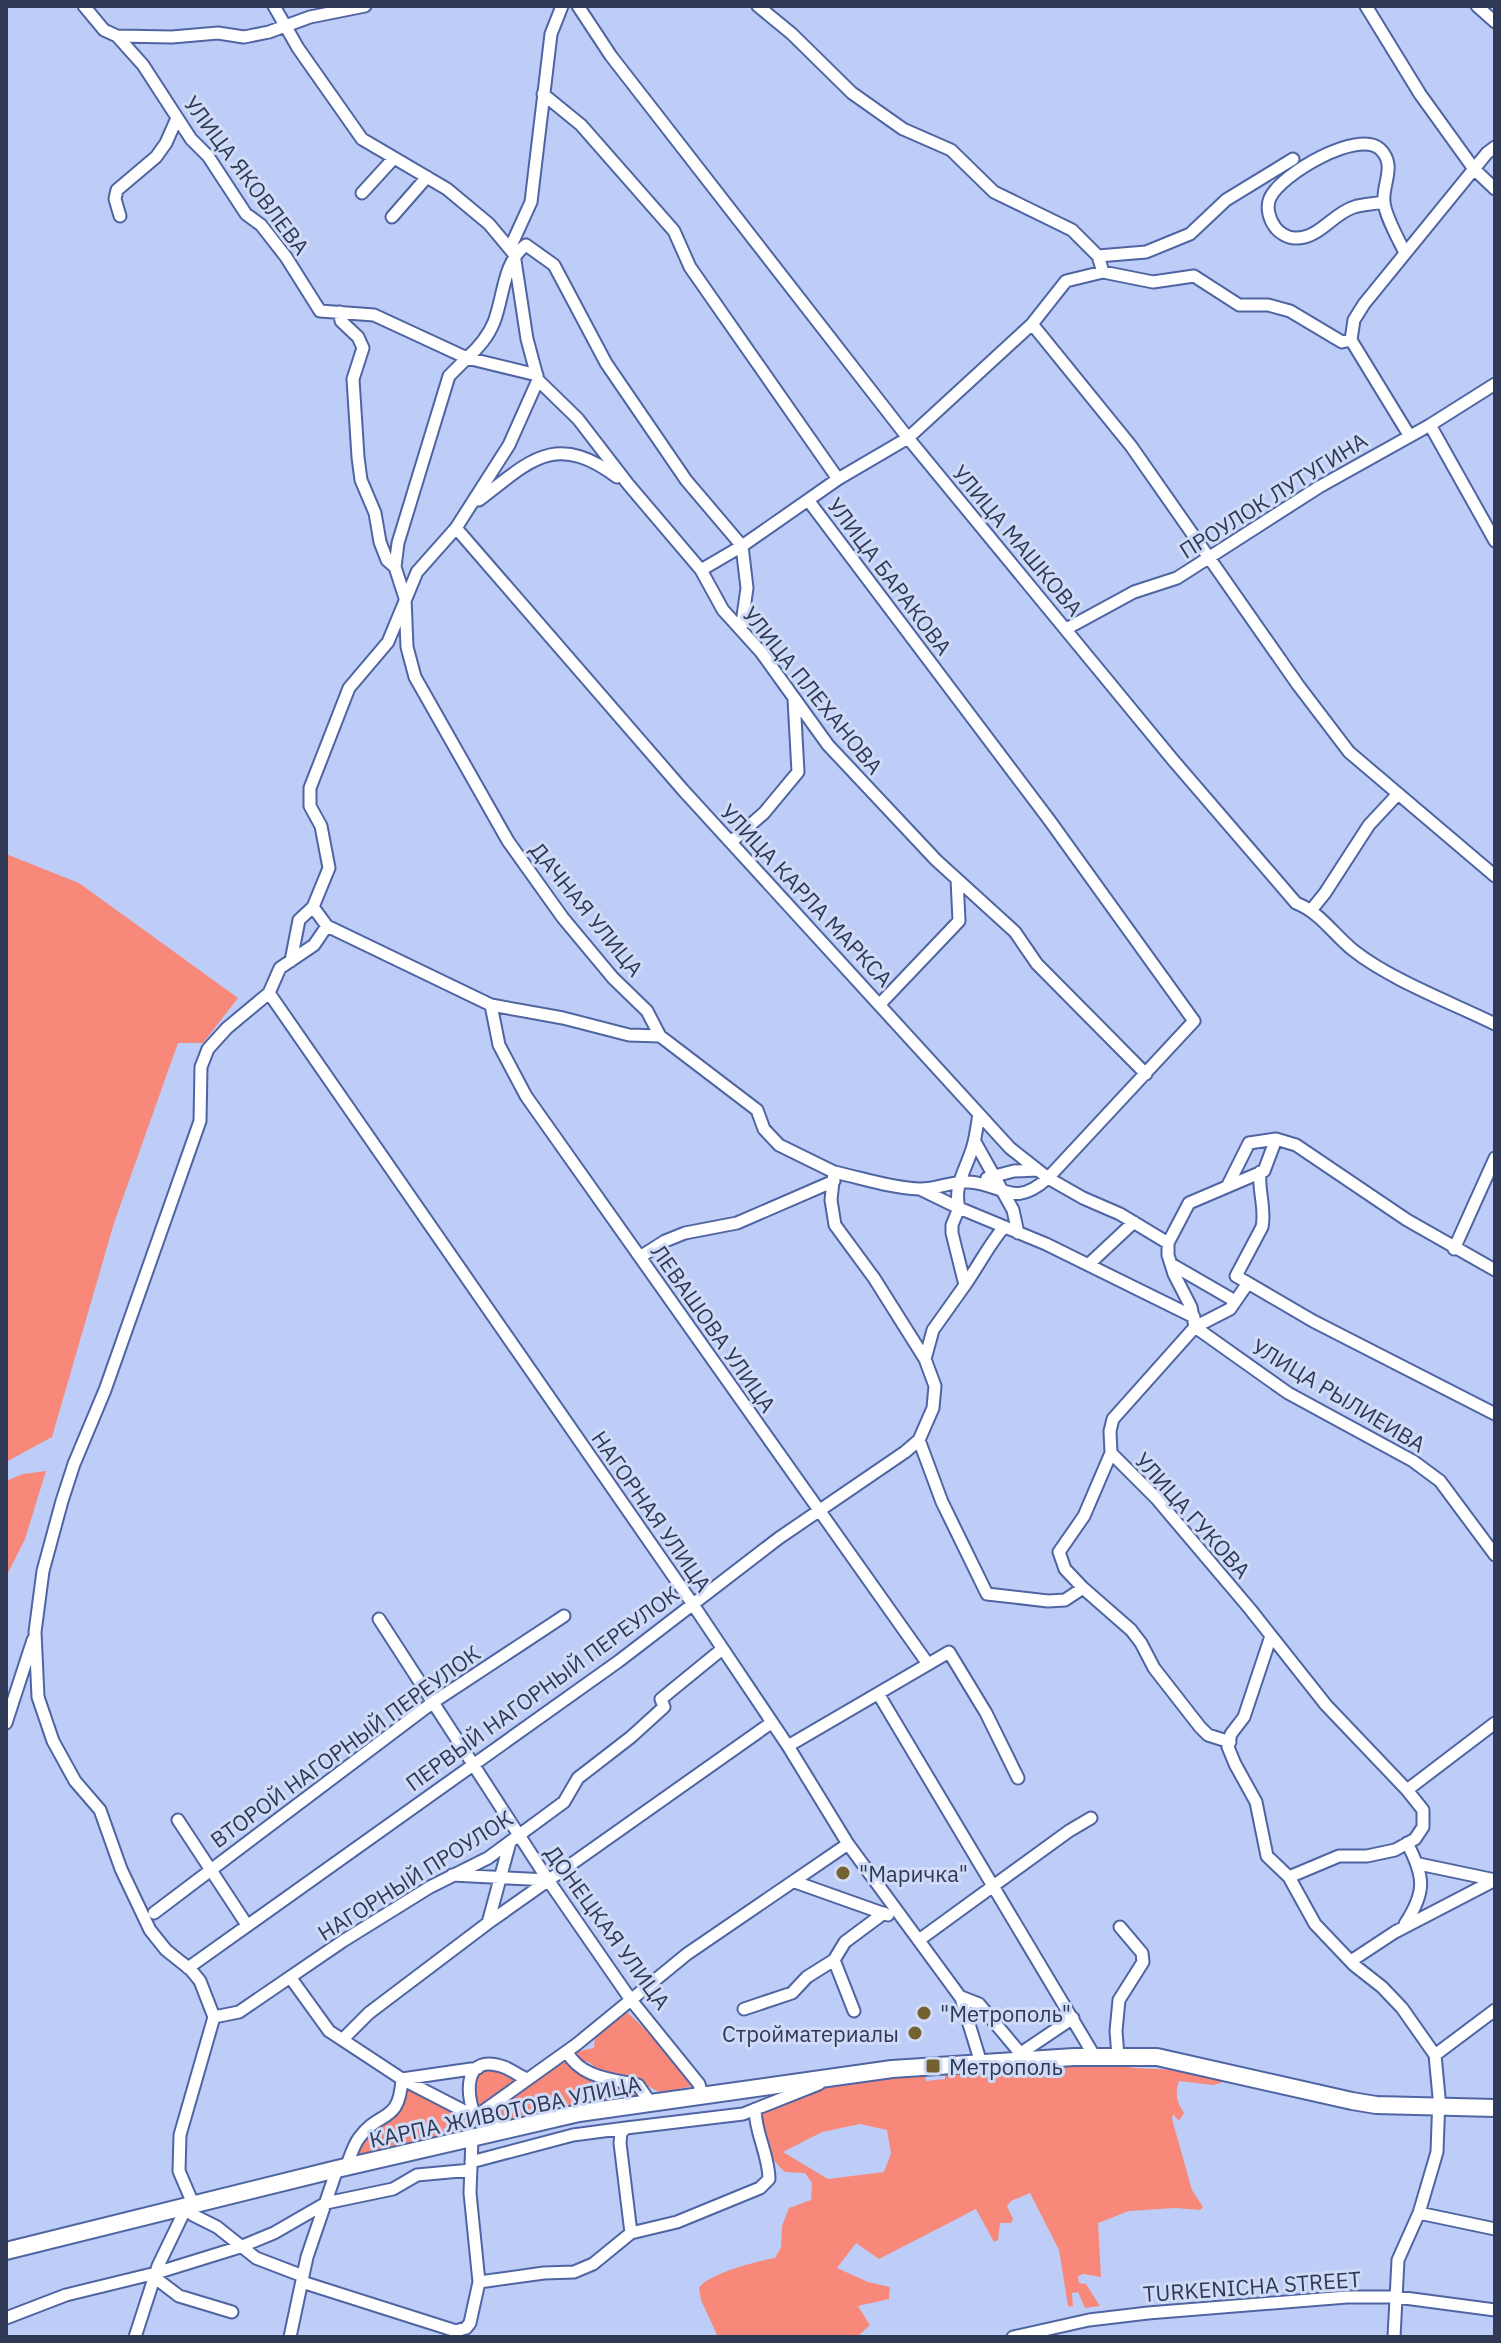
<svg xmlns="http://www.w3.org/2000/svg" width="1501" height="2343" font-family="'IBM Plex Sans',sans-serif">
  <style>
    .green { fill: #f8897a; fill-rule: evenodd }
    .lines { fill: none; stroke-linecap: round; stroke-linejoin: round }
    .minor-casing { stroke: #4f64a2; stroke-width: 15 }
    .secondary-casing { stroke: #4f64a2; stroke-width: 20 }
    .minor { stroke: #fff; stroke-width: 11 }
    .secondary { stroke: #fff; stroke-width: 16 }
    .poi-dot { fill: #746130; stroke: #d0dbf7; stroke-width: 3 }
    .labels { text-anchor: middle; dominant-baseline: central; stroke-width: 6; stroke-linejoin: round; paint-order: stroke }
    .street-label { font-size: 22px; fill: #2f3955; stroke: #d0dbf7 }
    .poi-label { font-size: 22px; fill: #2f3955; stroke: #d0dbf7; text-anchor: start }
  </style>
  <rect width="100%" height="100%" fill="#bdcdf7"/>
  <!-- green -->
  <path class="green" d="M6 854 79 883 238 998 203 1043H178L114 1223 52 1437 6 1462Z
    M46 1471 25 1539 6 1577V1481L23 1474Z
    M622 2012H627L652 2036 656 2035 688 2075 692 2086 661 2093 644 2084 595 2071 592 2064 573 2056 574 2052 594 2048 595 2036Z
    M566 2056 574 2070 638 2090V2097L507 2120 492 2118 489 2109Z
    M1091 2061 1135 2068 1180 2070 1223 2080 1221 2083 1213 2085 1179 2081C1175 2094 1176 2101 1184 2113L1179 2121 1173 2114 1172 2119 1192 2190 1203 2207 1200 2210 1175 2208 1129 2211 1098 2223 1101 2277 1084 2274 1078 2276 1079 2283 1086 2284 1100 2306 1085 2308 1078 2292 1072 2293 1073 2307 1068 2306 1059 2250 1030 2193 1011 2201 1007 2206 1013 2219 1011 2223H1000L998 2240 994 2242 976 2209 879 2259 856 2243 837 2268 868 2282 890 2287 889 2299 858 2306 870 2325 857 2337H718L701 2300 699 2288C707 2274 757 2261 775 2258L781 2247 782 2226 789 2208 811 2200 812 2183 805 2173 785 2172C766 2155 763 2139 761 2114L767 2108 833 2083 925 2074 926 2081 945 2079V2072ZM860 2124 887 2130 891 2153 884 2172 828 2179 783 2152 822 2132Z
    M497 2068 520 2079 476 2109 472 2101 476 2074 486 2069Z
    M407 2087 458 2112 468 2125 467 2131 353 2159C366 2126 400 2122 407 2087Z"/>
  <g class="lines">
    <defs>
      <path id="minor" d="M84 6 104 30 117 36 143 65 191 139 208 156 246 214 261 225 286 257 320 311 374 315 467 358C479 347 488 337 494 322 504 296 503 262 526 245L554 265 606 363 686 480 742 546 747 588 741 630
        M274 6 298 48 362 139 447 189 489 224 514 254 527 339 538 380 509 445 456 528 417 572 388 642 349 688 310 788V806L321 826 329 868 313 907 299 920 291 961
        M578 6 611 56 908 438 1173 760 1296 903C1321 913 1333 934 1353 950 1389 979 1452 1003 1495 1024
        M758 6 792 34 852 93 903 129 951 150 994 192 1072 230 1098 256 1103 272
        M1366 6 1420 94 1474 169 1495 189
        M1477 6 1495 22
        M117 36 172 37 218 33 244 37 269 32 310 17 365 6
        M543 94 581 125 674 231 690 267 838 479 808 500 1050 821 1194 1021 1048 1178C1012 1210 1003 1183 968 1182 951 1181 935 1190 919 1189 891 1188 862 1178 834 1172
        M362 193 394 158
        M1384 202C1374 204 1363 204 1354 207 1332 214 1319 239 1295 238 1288 238 1279 233 1275 227 1269 219 1266 207 1270 198 1281 174 1358 129 1380 149 1397 165 1382 184 1384 202 1385 216 1399 240 1405 253
        M120 216 115 199 117 190 156 157 166 143 177 118
        M392 217 427 177
        M510 248 531 202 551 34 562 6
        M1098 256 1146 252 1190 234 1226 200 1293 159
        M340 312 341 321 358 337 363 348 353 379 358 457 361 480 375 513 380 542 387 560 395 567
        M1032 324 1131 446 1298 685 1349 752 1495 876
        M538 380 578 419 628 484 701 570 723 610 761 652 828 745 936 860 1015 932 1037 964 1146 1074
        M1430 425 1495 541
        M1409 435 1351 340 1354 320 1364 304 1487 153 1495 147
        M838 479 908 438 1032 324 1066 281 1103 272 1153 282 1194 276 1239 305H1268L1290 311 1342 342 1351 340
        M479 500C530 461 555 431 617 477
        M456 528 683 790 1010 1148 1048 1178 1083 1198 1120 1214 1168 1243
        M701 570 742 546 808 500
        M1066 629 1134 592 1177 578 1319 487 1430 425 1495 384
        M731 842 764 813 798 772 794 699
        M313 907 327 926 491 1005 563 1018 629 1035 660 1036
        M1312 909 1325 893 1369 825 1397 795
        M269 993 692 1603 788 1746 848 1844 961 1998 981 2063
        M880 1004 959 921 957 879
        M491 1005 499 1045 526 1096 928 1664
        M1276 1139 1264 1171 1189 1203 1168 1243V1255L1174 1274 1191 1307 1195 1327 1113 1419 1110 1431 1111 1453 1156 1498 1250 1609 1326 1705 1407 1790 1423 1810V1827L1415 1839 1395 1850 1367 1856H1339L1289 1877
        M975 1142 1013 1210 1018 1233
        M987 1178 1014 1171 1038 1170
        M1228 1185 1249 1143 1276 1139 1296 1145 1407 1220 1495 1270
        M922 1190 959 1208
        M959 1208C953 1185 967 1168 973 1146 976 1136 977 1125 979 1114
        M1454 1249 1495 1158
        M640 1257 665 1241 685 1233 737 1223 834 1181
        M1171 1264 1235 1301
        M1088 1265 1134 1222
        M1248 1283 1236 1276 1262 1227C1266 1209 1258 1191 1260 1172
        M965 1285C979 1265 988 1246 1004 1227
        M925 1359 933 1330 965 1285 952 1233V1225L959 1208 1046 1244 1194 1317
        M1495 1414 1313 1321 1248 1283 1230 1309 1195 1327 1288 1393 1413 1461 1440 1481 1495 1555
        M919 1440 942 1502 987 1594 1048 1601 1065 1600 1083 1588 1065 1569 1059 1552 1084 1516 1111 1453
        M1083 1588 1131 1630 1141 1643 1154 1668 1200 1727 1208 1735 1230 1742
        M379 1619 548 1880 631 2000 699 2084 702 2095
        M1271 1636 1244 1717 1231 1734 1228 1747 1235 1764 1256 1802 1267 1856 1289 1877 1315 1924 1354 1965 1382 1987 1402 2008 1435 2055 1439 2097 1437 2152 1419 2213 1398 2260 1394 2337
        M879 1695 1095 2057
        M6 1723 33 1640
        M788 1746 949 1652 986 1713 1018 1778
        M1407 1790 1495 1723
        M178 1820 247 1925
        M1419 1864 1495 1880
        M452 1875 548 1880
        M795 1882 888 1915
        M154 1913 432 1703 564 1616
        M488 1923 510 1842
        M1405 1924C1426 1892 1425 1877 1407 1843
        M919 1940 1069 1831 1091 1818
        M834 1960 854 2011
        M1351 1961 1395 1932 1495 1880
        M188 1968 619 1661 779 1538 905 1452 919 1440 933 1408 935 1386 925 1359 874 1278 835 1225 831 1200 834 1172 779 1145 764 1129 757 1110 660 1036 647 1011 613 978 563 918 508 841 415 677 407 647 405 598 395 567 398 543 449 376 467 358 537 375
        M290 1977 329 2031 402 2079 501 2130
        M961 1997 979 2004 1026 2060
        M744 2009 792 1993 807 1977 834 1960 845 1942 884 1913
        M214 2017 239 2012 343 1941 430 1887 488 1858 564 1802 578 1778 631 1737 664 1707 661 1699 721 1650
        M344 2038 369 2013 488 1923 771 1723
        M567 2052C581 2078 612 2079 638 2085L650 2102
        M1021 2053 1073 2018
        M1435 2055 1495 2010
        M1118 2056 1116 2031 1119 2000 1143 1962 1142 1953 1120 1927
        M527 2079C519 2076 512 2070 504 2067 463 2053 466 2092 475 2117L577 2044 687 1954 848 1844
        M471 2162 573 2135 626 2128
        M346 2167C350 2158 353 2146 359 2138 380 2109 399 2125 402 2079L478 2068
        M194 2206 179 2171 180 2135 214 2017 200 1981 191 1970 166 1950 150 1930 121 1869 100 1810 75 1781 53 1741 38 1697 35 1632 43 1571 62 1501 74 1464 105 1390 200 1121 201 1067 208 1049 227 1028 269 993 280 968 314 945 327 926
        M1419 2213 1495 2229
        M631 2233 620 2143 621 2133 626 2128 743 2114 819 2084
        M154 2277 179 2296 232 2312
        M302 2282 456 2331 466 2328 470 2323 479 2282 470 2193 472 2138
        M479 2282 544 2273 574 2272 593 2264 631 2233 677 2222 760 2188 769 2179C769 2155 755 2133 755 2109
        M6 2318 66 2295 156 2273 240 2247 274 2233 326 2203 393 2189 417 2175 471 2170
        M135 2337 158 2266 186 2208 193 2215 217 2227 256 2258 303 2276
        M290 2337 307 2257 337 2169
        M1013 2337 1089 2320 1148 2313 1347 2297H1397L1495 2310"/>
      <path id="secondary" d="M6 2251 337 2169 579 2113 892 2069 1074 2057H1157L1352 2101 1376 2105 1495 2108"/>
    </defs>
    <!-- minor casing -->
    <use href="#minor" class="minor-casing"/>
    <!-- secondary casing -->
    <use href="#secondary" class="secondary-casing"/>
    <!-- minor -->
    <use href="#minor" class="minor"/>
    <!-- secondary -->
    <use href="#secondary" class="secondary"/>
  </g>
  <!-- markers -->
  <g class="poi-dot">
    <circle cx="843" cy="1873" r="8"/>
    <circle cx="924" cy="2013" r="8"/>
    <circle cx="915" cy="2033" r="8"/>
    <rect x="925" y="2058" width="16" height="16" rx="4"/>
  </g>
  <g class="labels">
    <!-- street labels -->
    <g class="street-label">
      <text transform="translate(247 175) rotate(53)">УЛИЦА ЯКОВЛЕВА</text>
      <text transform="translate(1273 495) rotate(-32)">ПРОУЛОК ЛУТУГИНА</text>
      <text transform="translate(1018 540) rotate(50)">УЛИЦА МАШКОВА</text>
      <text transform="translate(890 576) rotate(53)">УЛИЦА БАРАКОВА</text>
      <text transform="translate(813 690) rotate(51)">УЛИЦА ПЛЕХАНОВА</text>
      <text transform="translate(807 895) rotate(47)">УЛИЦА КАРЛА МАРКСА</text>
      <text transform="translate(587 909) rotate(51)">ДАЧНАЯ УЛИЦА</text>
      <text transform="translate(714 1328) rotate(55)">ЛЕВАШОВА УЛИЦА</text>
      <text transform="translate(1339 1395) rotate(31)">УЛИЦА РЫЛИЕИВА</text>
      <text transform="translate(652 1511) rotate(55)">НАГОРНАЯ УЛИЦА</text>
      <text transform="translate(1193 1515) rotate(48)">УЛИЦА ГУКОВА</text>
      <text transform="translate(542 1688) rotate(-36)">ПЕРВЫЙ НАГОРНЫЙ ПЕРЕУЛОК</text>
      <text transform="translate(345 1746) rotate(-36)">ВТОРОЙ НАГОРНЫЙ ПЕРЕУЛОК</text>
      <text transform="translate(415 1875) rotate(-32)">НАГОРНЫЙ ПРОУЛОК</text>
      <text transform="translate(608 1927) rotate(54)">ДОНЕЦКАЯ УЛИЦА</text>
      <text transform="translate(505 2111) rotate(-12)">КАРПА ЖИВОТОВА УЛИЦА</text>
      <text transform="translate(1252 2286) rotate(-4)">TURKENICHA STREET</text>
    </g>
    <!-- poi labels -->
    <g class="poi-label">
      <text x="859" y="1873">"Маричка"</text>
      <text x="940" y="2013">"Метрополь"</text>
      <text x="899" y="2033" text-anchor="end">Стройматериалы</text>
      <text x="949" y="2066">Метрополь</text>
    </g>
  </g>
  <!-- border -->
  <rect width="1501" height="2343" fill="none" stroke="#2f3955" stroke-width="16"/>
</svg>
